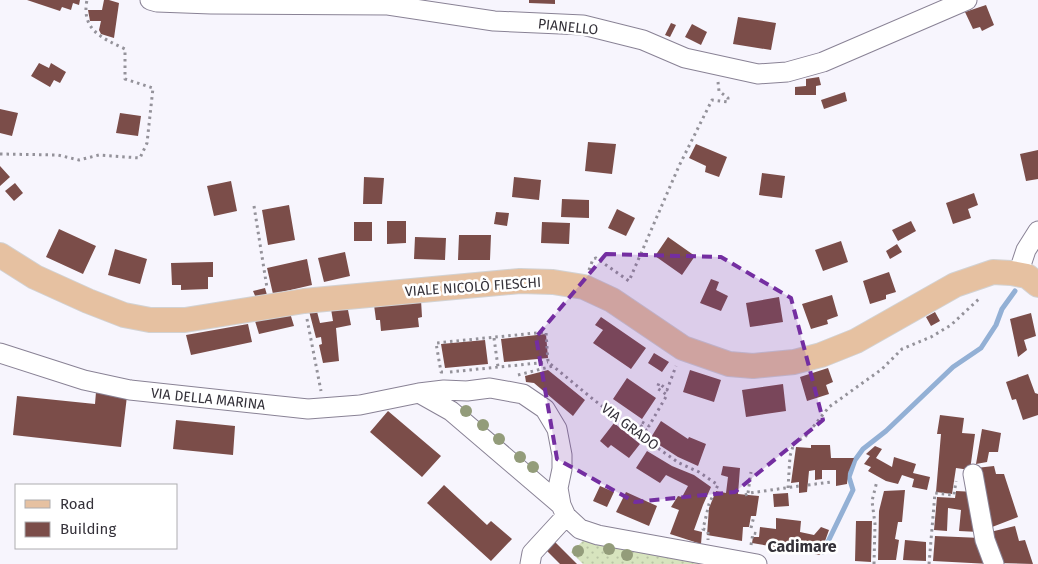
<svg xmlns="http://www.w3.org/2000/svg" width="1038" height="564" font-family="'Fira Sans',sans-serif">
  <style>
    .park { fill: url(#park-dots) }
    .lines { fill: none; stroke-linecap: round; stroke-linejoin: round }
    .stream { stroke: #93b0d5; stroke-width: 5 }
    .building { fill: #7b4d49 }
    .minor-casing { stroke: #898295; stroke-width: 21 }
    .major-casing { stroke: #d2d2d3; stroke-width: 26 }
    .path { stroke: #94929a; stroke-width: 3; stroke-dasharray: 2.5 4; stroke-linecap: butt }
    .minor { stroke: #fff; stroke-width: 19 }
    .major { stroke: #e6c1a1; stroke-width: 24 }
    .tree { fill: #939c7a }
    .marked { fill: #742ea1; fill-opacity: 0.2; stroke: #742ea1; stroke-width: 4; stroke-dasharray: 10 6; stroke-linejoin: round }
    .labels { text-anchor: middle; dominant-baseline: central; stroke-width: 5; stroke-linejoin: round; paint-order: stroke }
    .street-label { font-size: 14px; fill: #343139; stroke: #fff }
    .quarter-label { font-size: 16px; font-weight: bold; fill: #343139; stroke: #fff }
  </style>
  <defs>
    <pattern id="park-dots" width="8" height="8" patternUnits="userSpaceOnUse" patternTransform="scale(1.25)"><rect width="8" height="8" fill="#d7e4be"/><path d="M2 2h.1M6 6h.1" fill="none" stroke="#b9c4a4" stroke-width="1.8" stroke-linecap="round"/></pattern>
  </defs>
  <rect width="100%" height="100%" fill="#f7f5fd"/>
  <!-- park -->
  <path class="park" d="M584 540 710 564H583L571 552Z"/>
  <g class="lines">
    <!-- stream -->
    <path class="stream" d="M823 552 853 490 849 477 855 460 863 449 886 431 953 367 981 348 996 325 1002 309 1015 291"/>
  </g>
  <!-- building -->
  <path class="building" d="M27 0H80L79 5 73 3 71 10 62 7 60 11Z
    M104 0H109L119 3 114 38 101 34 99 30 101 21H90L88 10H102Z
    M529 0H555V4L529 3Z
    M986 5 994 25 982 31 980 27 973 29 965 12Z
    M738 17 776 23 771 50 733 44Z
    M671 23 676 25 670 37 665 35Z
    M692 24 707 32 701 45 685 37Z
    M39 63 49 68 51 63 66 72 60 83 54 80 50 87 31 76Z
    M819 77 821 85 816 86V95H795V87L806 86V79Z
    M845 92 847 101 824 109 821 100Z
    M0 109 18 113 12 136 0 133Z
    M120 113 141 116 138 136 116 133Z
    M588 142 616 144 612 174 585 171Z
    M696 144 727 157 719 177 705 172 706 166 689 158Z
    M1038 150V179L1026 181 1020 154Z
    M0 166 10 177 0 186Z
    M762 173 785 176 782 198 759 195Z
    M364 177 384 178 382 204H363Z
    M514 177 541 180 539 200 512 197Z
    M231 181 237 211 214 216 207 186Z
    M15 183 23 193 14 201 5 191Z
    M974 193 978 205 968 209 971 218 953 224 946 203Z
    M562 199 589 200V218L561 217Z
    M289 205 295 240 268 245 262 210Z
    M617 209 635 218 626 236 608 228Z
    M496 212 509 213 507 226 494 224Z
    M387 221H406V243L387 244Z
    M911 221 916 231 898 241 892 230Z
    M354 222H372V241H354Z
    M542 222 570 223 569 244 541 243Z
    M59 229 96 246 83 274 46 257Z
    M459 235H491L490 260H458Z
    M415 237 446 238 445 260 414 259Z
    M668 237 695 256 682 275 655 256Z
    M841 241 848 262 823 271 815 250Z
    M897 244 902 252 890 259 886 251Z
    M115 249 147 259 140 284 108 275Z
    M345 252 350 276 324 282 318 258Z
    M307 259 312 285 273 294 267 268Z
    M213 262V277H208V289L181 290V285H172L171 263Z
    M889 272 896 292 886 295V299L870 304 863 281Z
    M711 279 719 282 716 290 728 296 721 311 700 303Z
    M265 288 267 295 256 298 253 291Z
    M832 295 838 316 827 320 828 324 811 329 802 304Z
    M779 297 783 322 750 327 746 303Z
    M346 300 351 325 336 328 339 361 323 363 319 345 322 344 321 337 316 338 308 307 315 304 320 323 333 321 330 303Z
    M421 300 422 317 418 318 419 327 381 331 380 320H376L374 305Z
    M935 312 940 321 931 326 926 317Z
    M290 313 294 326 259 334 255 321Z
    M1031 313 1036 336 1024 340 1027 350 1018 357 1010 319Z
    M601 317 646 348 631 369 593 343 603 330 595 325Z
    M248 324 252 342 191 355 186 335Z
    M546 334 548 358 504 362 501 339Z
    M485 340 488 364 445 368 441 344Z
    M654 353 669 362 662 372 648 363Z
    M828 368 833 382 826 385 829 394 807 401 800 377Z
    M548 370 585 400 573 416 534 383 526 382 525 376Z
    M690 370 721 380 714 402 683 392Z
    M1028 374 1035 393 1038 394V415L1023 420 1016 399 1012 400 1006 382Z
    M627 378 656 398 642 419 613 399Z
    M783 384 786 411 746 417 742 390Z
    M96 392 127 396 121 447 13 435 17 396 95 404Z
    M388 411 441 456 422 477 370 432Z
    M940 415 964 418 962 433 975 434 970 470 956 468 952 494 936 492 941 434H937Z
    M176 420 235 426 233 455 173 449Z
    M661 421 688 439 689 437 706 444 698 466 678 457 650 439Z
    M614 423 640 444 629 458 611 445 608 448 600 441Z
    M982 429 1001 433 998 452H989L987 462 976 464Z
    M811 445H830L831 458H854L848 473 847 484 836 486V470H822V479L815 480V470L809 471 807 492 799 493V482L791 483 796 447 811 448Z
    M875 446 882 449 876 458 892 467 894 457 916 464 913 473 930 477 927 490 912 487 914 479 902 475 898 484 886 481 868 471 871 467 864 464 870 456 866 454Z
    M647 451 672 466 694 475 711 487 703 505 694 530 702 532 701 544 670 534 679 510 671 507 678 496 682 497 688 486 666 475 660 483 636 468Z
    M723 466 740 468 738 494 759 496 756 516H751L749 527H743L742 541 707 535 709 508 716 491 726 493 728 477 721 475Z
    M994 466 996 474H1004L1018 517 987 529 976 468Z
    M444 485 487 525 491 521 512 539 491 561 427 503Z
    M600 486 614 492 607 507 593 501Z
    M905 490 902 522H898L895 539 899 540 896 560H878L879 511 884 491Z
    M956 491 975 492 979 532 959 531 961 510 948 508 947 531 934 530 937 497 955 498Z
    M626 492 657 506 649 526 616 512Z
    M788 493 789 506 774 507 773 494Z
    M776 518 801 521 800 532 814 535 821 527 829 530 820 555 752 543 753 537H759L760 527 776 529Z
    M856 521H872L871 562 855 561Z
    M1015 526 1019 541 1025 540 1033 564 998 563 986 533Z
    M935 536 981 538 990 564 933 561Z
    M551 538 577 564H560L543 547Z
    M905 540 926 542V561L903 560Z"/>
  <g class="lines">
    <defs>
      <path id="minor" d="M150 0 157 2 211 4 388 5 494 21 583 25 643 40 685 58 758 74 787 72 823 62 967 0
        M1018 274 1026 250 1038 231
        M0 353 84 380 130 390 308 409 360 405 419 393 444 390 467 391 490 388 523 394 545 409 557 429 562 455V469L558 488 561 505 566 516 580 529 598 535 757 564
        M419 393 451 411 561 505
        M973 474 985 540 994 564
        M530 564 532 553 566 516"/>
      <path id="major" d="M0 255 35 277 88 301 124 315 150 320H185L304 301 520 281 553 282 584 287 612 300 683 348 729 364 753 366 794 362 821 355 856 341 955 285 993 272 1011 273 1027 276 1038 285"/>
    </defs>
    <!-- minor casing -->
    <use href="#minor" class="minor-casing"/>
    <!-- major casing -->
    <use href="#major" class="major-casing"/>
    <!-- path -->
    <path class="path" d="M0 154 58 155 79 160 99 155 140 158 147 143 153 88 125 79V49C102 38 81 30 87 0
      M254 206 267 288
      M589 270 593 259 596 258 629 281 679 166 712 100 728 102V98L719 91 718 82
      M307 319 321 391
      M494 338 498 367
      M443 372H441L436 343 546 332 548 362 594 400 645 439 679 463 699 472 718 485 709 504 703 529 708 531V540
      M450 372 548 362
      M518 375 553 366
      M645 438 646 430 640 425 642 422 649 426 667 395 657 388 659 383 667 390 676 366
      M808 485 831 482
      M788 488 790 456 794 443 805 437 829 407 882 369 902 349 931 337 951 325 981 297
      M748 493 751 472
      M745 495 750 493 799 486
      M751 528 754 516
      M751 545 753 533 759 534
      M874 564 875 524 872 501 877 481
      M929 564 935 493 954 495 956 481"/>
    <!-- minor -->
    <use href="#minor" class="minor"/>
    <!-- major -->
    <use href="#major" class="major"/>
  </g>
  <!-- trees -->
  <g class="tree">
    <circle cx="466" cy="411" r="6"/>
    <circle cx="483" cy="425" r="6"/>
    <circle cx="499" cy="439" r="6"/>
    <circle cx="520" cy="457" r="6"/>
    <circle cx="533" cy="467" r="6"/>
    <circle cx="609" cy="549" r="6"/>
    <circle cx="578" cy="551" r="6"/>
    <circle cx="627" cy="555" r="6"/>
  </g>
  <!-- marked area -->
  <path class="marked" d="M606 254 721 257 791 298 823 420 735 492 635 502 557 459 536 337Z"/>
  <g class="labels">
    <!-- street labels -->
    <g class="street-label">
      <text transform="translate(568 27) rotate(6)">PIANELLO</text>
      <text transform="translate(473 287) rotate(-4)">VIALE NICOLÒ FIESCHI</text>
      <text transform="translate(208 399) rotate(6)">VIA DELLA MARINA</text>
      <text transform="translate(630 427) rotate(37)">VIA GRADO</text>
    </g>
    <!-- quarter labels -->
    <g class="quarter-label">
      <text x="802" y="546">Cadimare</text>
    </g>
  </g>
  <!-- legend -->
  <rect x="15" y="484" width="162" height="65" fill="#ffffff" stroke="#aeadb0"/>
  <rect x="25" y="500" width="25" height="8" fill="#e6c1a1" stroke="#aeadb0"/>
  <text x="60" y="509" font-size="15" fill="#343139">Road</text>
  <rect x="25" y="522" width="25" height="15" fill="#7b4d49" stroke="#aeadb0"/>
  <text x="60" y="534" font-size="15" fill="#343139">Building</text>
</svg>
